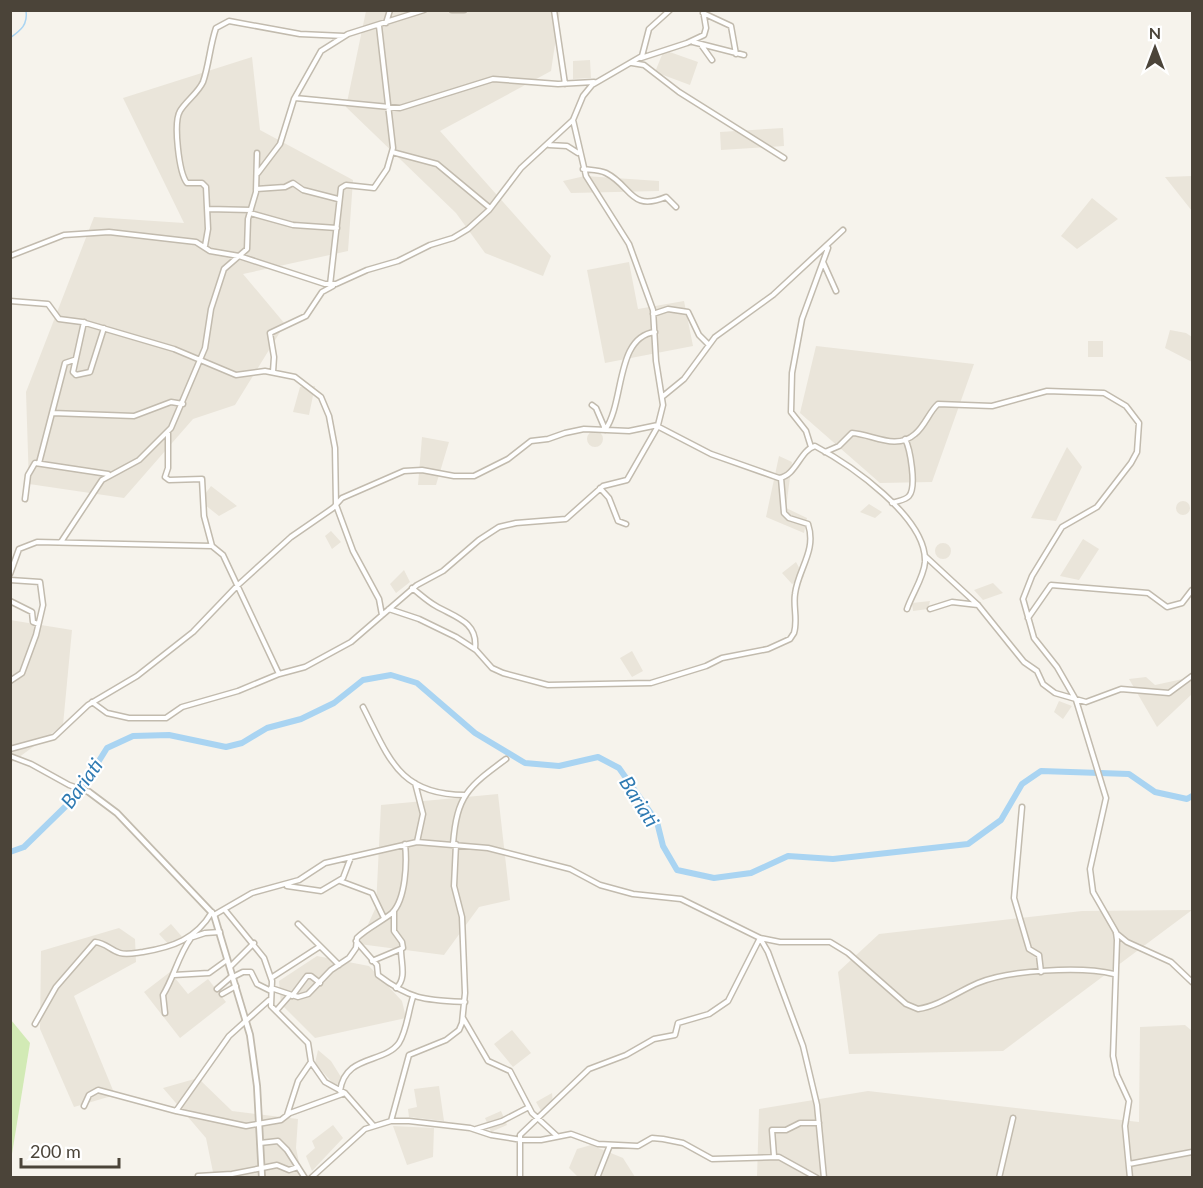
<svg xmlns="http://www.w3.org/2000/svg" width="1203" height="1188" font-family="Lato,sans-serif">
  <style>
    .residential { fill: #eae5da }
    .green { fill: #d2eab5 }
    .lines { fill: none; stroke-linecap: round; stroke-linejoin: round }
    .stream { stroke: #a9d4f2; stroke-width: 1.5 }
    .river { stroke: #a9d4f2; stroke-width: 6 }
    .minor-casing { stroke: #c2bbae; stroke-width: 7 }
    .tertiary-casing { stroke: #c2bbae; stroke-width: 8 }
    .minor { stroke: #fff; stroke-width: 4 }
    .tertiary { stroke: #fff; stroke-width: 4.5 }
    .labels { text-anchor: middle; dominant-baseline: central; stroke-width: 4.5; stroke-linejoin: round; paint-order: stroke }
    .water-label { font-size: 20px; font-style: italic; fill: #2e7ab2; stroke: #fff }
  </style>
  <rect width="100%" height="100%" fill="#f6f3ec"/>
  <!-- residential -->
  <path class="residential" d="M366 11H560L551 71 440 131 551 256 543 276 485 253 456 213 346 107Z
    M664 50 698 62 690 85 655 72Z
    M252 57 260 130 353 180 348 251 243 274 285 324 235 405 193 419 124 498 29 484 26 392 94 217 184 223 123 98Z
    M590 60 591 78 573 79V61Z
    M783 128 784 146 721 150 720 132Z
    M585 176 659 181V191L571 193 563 181Z
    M1192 176V211L1165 177Z
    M1092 198 1118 219 1077 249 1061 236Z
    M629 262 638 309 684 301 693 346 605 363 587 270Z
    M1170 330 1186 333 1192 337V362L1165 348Z
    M1088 341H1103V357H1088Z
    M816 346 974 364 932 482 880 483 800 413Z
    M315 386 309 415 293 412 300 387Z
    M587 439a8 8 0 1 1 16 0a8 8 0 1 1-16 0Z
    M422 437 449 442 436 485H418Z
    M1067 447 1082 467 1056 521 1031 518Z
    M779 456 792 462 786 508 807 518 804 533 766 517Z
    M211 486 237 506 219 516 200 501Z
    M1176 508a7 7 0 1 1 14 0a7 7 0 1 1-14 0Z
    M869 504 882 512 875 518 860 512Z
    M331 531 341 542 332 549 325 536Z
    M1083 539 1099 549 1079 580 1060 576Z
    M935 551a8 8 0 1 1 16 0a8 8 0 1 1-16 0Z
    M796 562 804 577 792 584 782 573Z
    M404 570 410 582 396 593 390 584Z
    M993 583 1003 593 983 600 974 590Z
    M930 601 928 609 913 611 912 603Z
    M10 620 72 630 63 725 11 763Z
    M632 651 643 671 632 677 620 658Z
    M1146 677 1155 685 1192 677V694L1157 727 1129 679Z
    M1059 701 1072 706 1063 719 1054 712Z
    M498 794 510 900 479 907 444 955 359 944 376 907 381 805Z
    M1192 910 1003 1051 849 1054 838 972 879 934 1082 911Z
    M171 924 184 939 170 946 159 934Z
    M119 928 135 939 136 962 74 996 115 1095 74 1107 40 1029 41 951Z
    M317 956 369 966 402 1001 406 1018 315 1038 281 1004 279 981Z
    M170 972 188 994 208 979 226 1002 180 1038 144 992Z
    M1185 1025 1192 1031V1177L757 1178 759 1109 868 1091 1139 1122 1140 1027Z
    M512 1030 531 1053 513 1067 494 1044Z
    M318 1050 331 1061 341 1077 336 1087 315 1063Z
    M198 1078 232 1111 298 1119 296 1148 302 1177H214L206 1138 163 1088Z
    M439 1086 444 1121 409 1117 408 1109 417 1107 414 1089Z
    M552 1093 553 1104 543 1114 536 1102Z
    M501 1111 507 1125 491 1132 485 1118Z
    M333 1125 343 1138 312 1171 306 1156 315 1148 312 1141Z
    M393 1126 434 1128 433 1157 407 1165Z
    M591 1145 623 1158 635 1177H578L569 1168 577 1149Z"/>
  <!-- green -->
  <path class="green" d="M11 1020 30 1043 11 1160Z"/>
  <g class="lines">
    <!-- stream -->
    <path class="stream" d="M10 38C21 30 28 25 26 10"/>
    <!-- river -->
    <path class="river" d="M10 852 24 847 66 806 82 788 107 748 133 736 169 735 226 747 242 743 267 728 301 719 334 703 363 680 391 675 417 683 475 733 525 763 559 766 598 757 619 768 657 822 663 846 677 870 714 878 751 873 788 856 833 859 968 844 1001 820 1022 784 1041 771 1129 774 1155 792 1187 799 1192 796"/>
    <defs>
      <path id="minor" d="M452 10H464
        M554 10 565 84
        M703 13 731 26 736 54
        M386 23 390 10
        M693 42 744 55
        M702 46 712 60
        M641 58 687 43 704 35 706 28 703 10
        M632 63 644 65 679 92 784 158
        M295 98 400 108 493 79 558 84 594 82
        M549 145 567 146 578 153
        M392 152 437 164 490 208
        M583 169C591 170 600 170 606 173 632 186 630 212 666 197L676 207
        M258 173 280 144 294 99 321 51 348 34 424 10
        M256 189 285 187 293 183 303 190 338 199
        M208 209 251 210
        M250 213 293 225 337 228
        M205 246 208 229 206 187 202 183H187C179 173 173 123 180 111 186 101 198 93 203 82 209 65 210 45 216 28L229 21 300 34 344 36
        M10 256 64 235 109 232 196 242 210 251 239 256 325 284H336L367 270 398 261 430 245 453 238 468 229 489 210 521 168 573 120 583 96 592 85 642 56 649 29 670 10
        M823 262 836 291
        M330 285 341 188 346 185 374 188 387 169 393 148 379 26
        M10 301 48 304 59 319 82 322 174 349 236 375 265 371 295 377 321 397 329 416 335 448 336 505 353 551 379 599 382 615
        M653 314 668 309 688 312 699 335 709 345
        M84 322 73 372 76 375 90 372 104 328
        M273 372 274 357 270 333 306 316 322 292 333 286
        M662 397 684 379 715 337 773 295 843 230
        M592 405 596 408 605 429
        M52 413 134 416 171 402 183 404
        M657 426 711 454 779 478C796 476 800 450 815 446 849 464 927 517 925 562 924 577 912 594 907 609
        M605 430C625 402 615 337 655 332
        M168 433V468L165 477 169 480 202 479 204 516 212 546
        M811 447 806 431 791 412 792 373 802 319 828 248
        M825 452 839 446 852 433C872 434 896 451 915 434 925 426 929 412 938 404L992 406 1047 391 1104 393 1126 406 1139 423 1137 452 1131 463 1097 507 1062 527 1032 576 1023 599 1034 638 1057 667 1076 700 1106 798 1090 869 1093 892 1116 932 1117 940 1113 1056 1117 1075 1129 1101 1125 1126 1130 1178
        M39 463 65 363 74 360
        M600 488 609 498 618 521 626 524
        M25 499 28 475 35 463 108 474
        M892 503C897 501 906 500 909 496 917 487 910 448 905 439
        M61 542 102 480 139 460 171 428 205 348 211 309 224 269 247 249 248 219 256 192 257 153
        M925 556 978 605 1024 662 1037 671 1043 684 1055 693 1086 702 1121 689 1169 693 1192 676
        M10 574 19 549 37 542 212 546 223 555 279 674
        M10 580 40 582 43 605 36 635 22 673 10 681
        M412 588C420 594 427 601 436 606 455 617 478 622 475 648
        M10 601 32 612 33 622 38 624
        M389 609 419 619 456 637 476 650 492 668 503 673 548 685 651 683 706 666 722 658 768 649 790 639 794 633C798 620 793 607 795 594 798 569 817 551 808 524L789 518 784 513 781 478
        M930 609 952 602 978 605
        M1028 618 1051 585 1148 593 1167 607 1182 603 1192 590
        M92 702 107 713 129 718H166L182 707 238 691 279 674 305 667 351 642 417 585 443 571 479 540 499 527 516 523 566 519 603 486 627 480 658 426
        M363 707C389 758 399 795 465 795
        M10 749 54 737 88 705 137 676 193 632 237 586 291 537 333 508 342 498 404 471 422 470 454 476H474L508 459 531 441 548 439 565 433 584 429 629 431 658 425 663 405 656 361 653 310 629 244 586 176 573 120
        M10 756 31 764 69 785 89 792
        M415 783 423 814 417 842
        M1022 807 1014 898 1029 949 1039 955 1041 972
        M453 844C457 795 468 787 506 759
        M340 881 372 893 384 918
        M287 886 321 891 343 878 351 857
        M225 910 264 958 272 981 271 1006 308 1043 311 1062 325 1082 345 1093 373 1125
        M214 915 252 893 299 880 325 863 417 842 488 848 570 869 600 885 633 894 681 899 760 938 768 952 803 1046 817 1105 824 1178
        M298 924 339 965
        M1116 933 1127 942 1171 962 1192 982
        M193 937 205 933 220 932
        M356 941 377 965 378 975C411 1000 425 1000 465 1002
        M372 961 403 948 402 942 394 931V911
        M230 967 254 943
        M174 975 209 973 227 960
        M233 977 243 972H251L257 984 271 991
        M271 978 319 947
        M271 988 298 997 308 994 331 970 349 958 356 948 357 938C367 928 381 922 392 913 406 899 407 862 405 844
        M396 988C407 979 401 963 401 950
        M217 989 232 976
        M222 994 236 986
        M292 996 307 976H311L320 983
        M276 1011 290 995
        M165 1013 163 995C174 977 178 956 191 938
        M463 1018 488 1061 510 1071 532 1113 557 1136
        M35 1024 56 987 95 942C106 943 110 950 120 953 127 955 135 953 143 952 173 947 196 939 212 912
        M340 1091C345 1054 384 1064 399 1043 407 1030 408 1012 413 997
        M84 1106 89 1095 98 1090 176 1111 246 1126 281 1120 290 1113 345 1093
        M176 1111 229 1036 269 1000
        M287 1115 298 1081 311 1062
        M391 1121 409 1055 446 1040 459 1030 462 1023 465 993 462 917 454 886 456 844
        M476 1129 502 1121 529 1107
        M260 1143 278 1141 287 1150 305 1178
        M774 1156 772 1130H786L800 1123H819
        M1129 1164 1192 1152
        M198 1176 232 1174 277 1165 289 1170 298 1167
        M311 1178 365 1129 391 1121H409L470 1128 491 1135 522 1140H541L571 1134 598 1144 638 1146 652 1138 663 1139 683 1143 712 1159 779 1157 817 1178
        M520 1178V1135L589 1069 626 1055 654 1039 675 1035 678 1023 709 1014 728 1001 760 938 780 942H830L848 953 906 1004 918 1009C939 1006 959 991 978 983 1009 970 1081 966 1114 974
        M597 1178 610 1145
        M999 1178 1013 1118"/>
      <path id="tertiary" d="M89 792 117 813 214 915 250 1035 257 1086 262 1178"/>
    </defs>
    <!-- minor casing -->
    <use href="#minor" class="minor-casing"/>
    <!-- tertiary casing -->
    <use href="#tertiary" class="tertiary-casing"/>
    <!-- minor -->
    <use href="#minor" class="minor"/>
    <!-- tertiary -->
    <use href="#tertiary" class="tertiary"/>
  </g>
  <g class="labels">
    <!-- water labels -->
    <g class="water-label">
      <text transform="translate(81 783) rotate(-54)">Bariati</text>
      <text transform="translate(640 801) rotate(58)">Bariati</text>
    </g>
  </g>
  <!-- border -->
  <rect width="1203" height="1188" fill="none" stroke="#4b4439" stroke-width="24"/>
  <!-- north arrow -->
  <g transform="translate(1155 48)" stroke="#ffffff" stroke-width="4.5" paint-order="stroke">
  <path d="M0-4.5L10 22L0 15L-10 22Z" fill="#4b4439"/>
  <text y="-9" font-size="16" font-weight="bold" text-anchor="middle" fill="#4b4439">N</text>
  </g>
  <!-- scale -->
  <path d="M21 1158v9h98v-9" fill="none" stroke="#4b4439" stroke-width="3"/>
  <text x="30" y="1158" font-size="18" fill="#4b4439" stroke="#ffffff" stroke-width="4.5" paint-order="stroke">200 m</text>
</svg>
